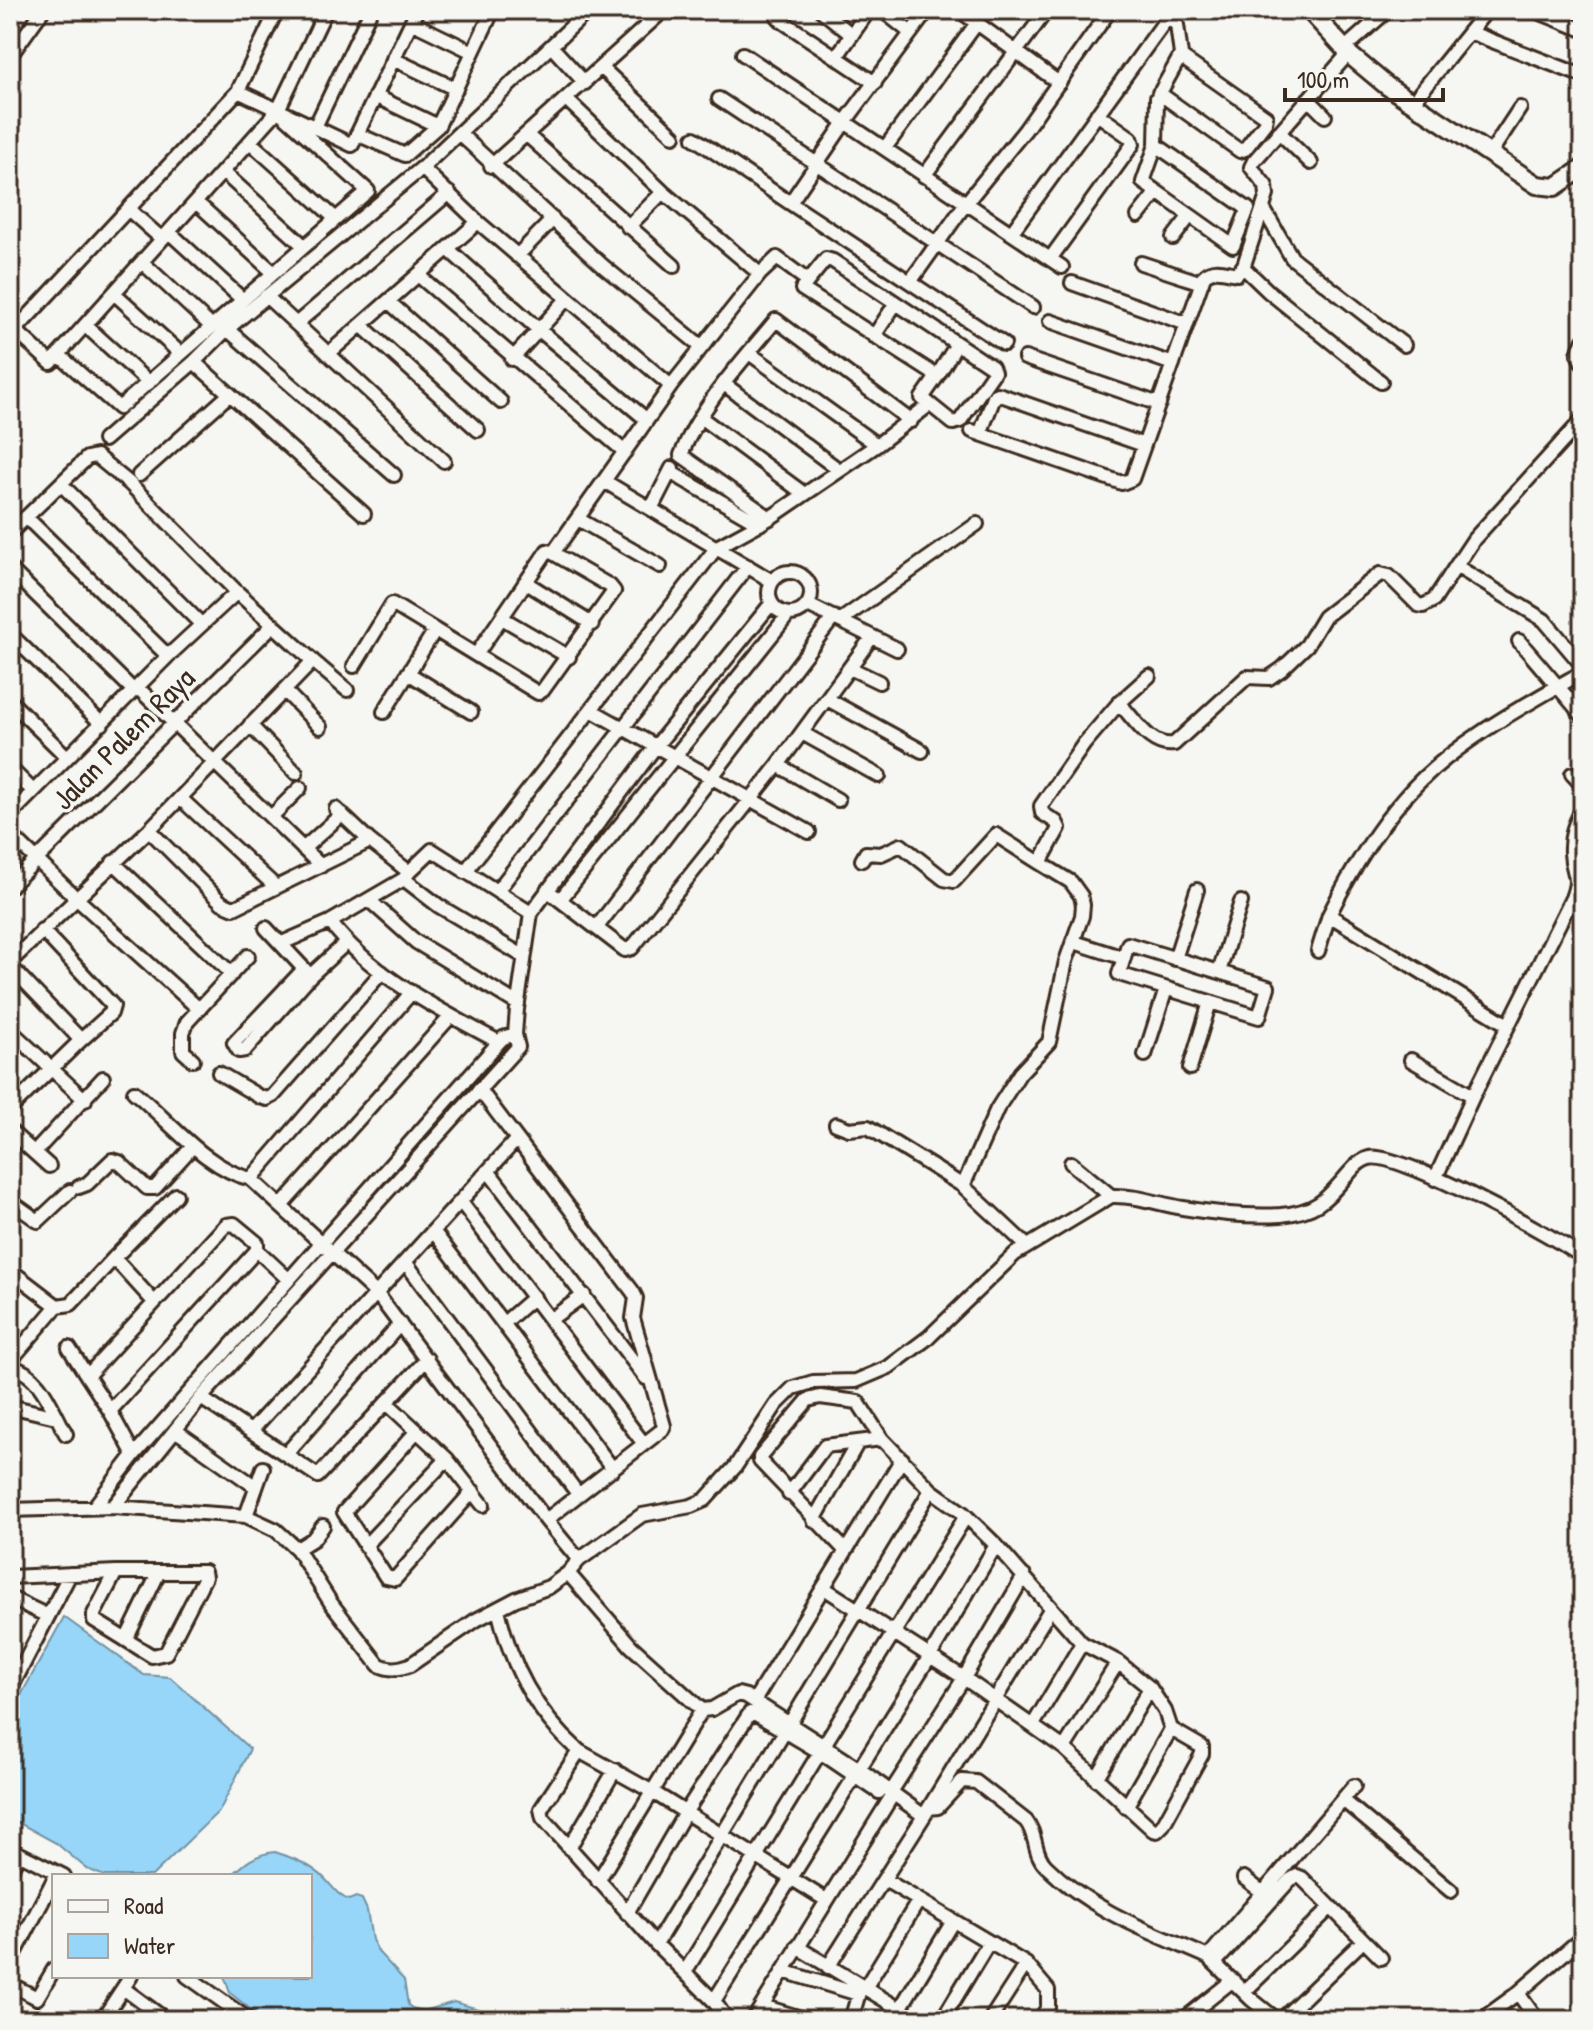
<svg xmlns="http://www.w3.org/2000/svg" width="1593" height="2030" font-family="'Patrick Hand',sans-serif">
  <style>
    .water { fill: #97d6f8; stroke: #7291a1; stroke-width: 2 }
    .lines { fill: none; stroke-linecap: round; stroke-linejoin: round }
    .minor-casing { stroke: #3b2a1e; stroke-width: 18 }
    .tertiary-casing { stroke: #3b2a1e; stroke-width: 22 }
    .minor { stroke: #f6f6f2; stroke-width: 12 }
    .tertiary { stroke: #f6f6f2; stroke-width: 16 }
    .labels { text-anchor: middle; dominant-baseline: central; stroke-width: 7; stroke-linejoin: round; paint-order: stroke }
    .street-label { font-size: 30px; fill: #3b2a1e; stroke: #f6f6f2 }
  </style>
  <rect width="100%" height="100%" fill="#f6f6f2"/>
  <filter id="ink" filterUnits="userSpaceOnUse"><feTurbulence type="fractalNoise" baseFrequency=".0125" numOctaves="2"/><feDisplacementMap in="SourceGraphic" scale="16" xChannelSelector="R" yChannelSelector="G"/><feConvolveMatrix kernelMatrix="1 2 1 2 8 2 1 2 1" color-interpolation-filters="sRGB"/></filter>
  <g filter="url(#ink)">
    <!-- water -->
    <path class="water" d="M64 1617 144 1675 170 1677 250 1749 220 1810 152 1876H104L87 1869 56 1843 10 1818V1752L16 1741 10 1725V1715Z
      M275 1852C293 1858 312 1865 325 1879 333 1887 338 1896 349 1900L356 1897 362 1899 367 1910 372 1940 379 1953 404 1980 408 2005 412 2008 424 2011 454 2002 517 2020H264L230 1993 224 1976H310V1876H231C245 1863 255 1854 275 1852Z"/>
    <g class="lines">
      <defs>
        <path id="minor" d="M589 10 422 168 478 222 671 386
          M780 10 778 17 782 21 875 83
          M821 10 852 35
          M882 10 911 33
          M928 10 845 122 790 203 1004 344
          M959 10 1059 83
          M1533 10 1583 30
          M411 22 473 52
          M1469 32 1583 76
          M551 46 585 83
          M1344 49 1388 10
          M743 54 966 203 1025 130 1110 10
          M10 56 43 10
          M837 56 869 10
          M393 59 456 89
          M601 67 674 136
          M238 91 352 145 417 10
          M1159 93 1240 151 1245 149 1265 123 1266 117 1181 57
          M375 96 438 126
          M719 99 1033 307
          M1308 99 1325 116
          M1412 103 1487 10
          M315 127 371 10
          M1279 132 1311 163
          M357 134 405 155 438 126 493 10
          M460 134 603 266 702 347
          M527 135 674 266
          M694 138 790 203
          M250 142 336 219
          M1156 145 1248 209 1233 246 1143 182 1156 145 1157 98 1181 55 1177 25 1161 10
          M885 148 977 23
          M1489 155 1520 108
          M491 166 664 10
          M223 172 304 246
          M924 176 1047 10
          M196 202 274 273
          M1263 208 1292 258 1404 345
          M128 209 162 239
          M1138 216 1156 193
          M628 227 663 192
          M169 232 243 300
          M1012 232 1168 17
          M1173 238 1189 217
          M449 250 538 329 647 420
          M517 256 553 219
          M1050 259 1133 144 1131 138 1097 114
          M142 262 212 327
          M1141 263 1202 283
          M1243 267 1268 291 1381 382
          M760 274 777 258 808 281 802 289 931 372 936 378 922 398 953 423 960 421 994 372 992 367 833 261 826 259 808 281
          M419 276 625 452
          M910 282 966 203 1062 267
          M1072 283 1187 324
          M114 293 181 354
          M266 296 444 461
          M389 302 501 402
          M1050 321 1173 364
          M296 324 449 193
          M85 325 149 383
          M361 325 478 430
          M227 329 394 475
          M15 330 51 363 278 110 326 10
          M10 336 238 91 277 10
          M874 336 896 303
          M1583 341 1578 354 1583 364
          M749 353 877 445
          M328 354 478 222
          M59 355 119 408 368 191 278 110
          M1025 358 1159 404
          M512 359 566 300
          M194 362 364 514
          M936 378 957 344
          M724 384 839 470
          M700 417 803 493
          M972 431 1122 483 1132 479 1204 276C1213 267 1225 272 1237 274L1244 265 1267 195 1266 186 1251 167 1254 161 1348 54
          M980 434 995 395 998 394 1144 445
          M104 440 194 362 227 329 422 168
          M670 472 760 524
          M139 475 230 394
          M604 481 772 581
          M62 485 201 624
          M651 509 672 468
          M26 517 168 656
          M770 518 681 455C701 404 741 363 776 320L911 421
          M578 519 660 566
          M10 533 87 458 96 456 129 483 237 592 313 661
          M553 553 547 551 476 655 538 693 543 690 614 591 610 586 553 553 671 386 760 274 663 192 566 99
          M1456 566 1474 539 1583 419
          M10 569 134 691
          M769 593a21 21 0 1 1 42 0a21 21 0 1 1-42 0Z
          M525 582 592 624
          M808 605 897 649
          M502 618 569 657
          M841 620 977 524
          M10 634 102 724
          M1519 641 1583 716
          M354 666 392 604 435 630
          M850 668 879 682
          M408 673 471 712
          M137 687 321 866
          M285 691 320 727
          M827 699 922 751
          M10 701 67 757
          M1119 703 1149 676
          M591 710 809 832
          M384 712 435 630 476 655
          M250 725 296 773
          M802 733 879 776
          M778 765 838 800
          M10 768 33 791
          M1572 774 1583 786
          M180 798 276 887
          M336 809 370 841 409 872
          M10 815 168 656 237 592
          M271 817 300 788
          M149 830 222 903 234 908 370 841
          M10 834 76 898 199 1009
          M303 849 342 814
          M862 860 866 853 881 854 901 845 944 879 954 881 996 835 1040 863
          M113 862 232 974
          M465 872 717 547 770 518 877 445 929 405
          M404 879 439 906 523 956
          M10 886 273 625
          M547 890 625 950 632 948 778 765 872 637
          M497 891 748 566
          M369 900 416 942 518 1004
          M560 900 788 615
          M330 922C372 977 440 1010 499 1042
          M597 927 834 617
          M266 928 307 972
          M42 930 113 1006 111 1013 81 1040
          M1074 942 1124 958
          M282 943 330 922 404 879 409 872 432 850 531 913
          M1128 944 1268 987 1259 1017 1119 974Z
          M1318 951 1329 915
          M1175 959 1197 890
          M10 962 149 830 313 661 347 690
          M10 966 81 1040 10 1109
          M304 969 234 1043 239 1051 245 1050 310 976 346 943
          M1219 972 1241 902
          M412 992 251 1179 377 1294 546 1520 579 1560
          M1508 1025 1329 915C1350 873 1375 831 1406 796 1450 745 1525 705 1583 672
          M10 1030 85 1100
          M1145 1055 1166 989
          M193 1060 183 1051V1033L187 1022 248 956
          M1411 1060 1473 1096
          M1190 1068 1210 1002
          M219 1073 260 1097 267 1099 273 1096 382 972
          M479 1089 633 1292 636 1298 633 1318 664 1426 662 1430 546 1520
          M134 1092C169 1120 206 1169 251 1179
          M836 1124 849 1129 868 1127 936 1169 963 1186 1027 1246
          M10 1131 49 1166
          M35 1152 103 1078
          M1071 1163 1111 1196
          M489 1172 646 1378
          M1435 1179 1473 1096 1572 898C1581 874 1572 875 1571 853 1570 835 1575 823 1583 808
          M963 1186 997 1109 1020 1073 1049 1042 1066 961 1082 916 1083 905 1081 896 1071 882 1040 863 1059 828 1056 822 1042 813 1041 806 1084 744 1119 703C1134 718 1150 748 1174 744L1247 677 1269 678 1282 669 1307 645 1324 617 1380 574 1389 576 1418 605 1423 606 1434 600 1456 566 1544 620 1583 666
          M79 1187 87 1184 112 1160 119 1162 147 1188H155L193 1146
          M10 1201 38 1221 70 1191
          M461 1202 644 1444
          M282 1205 451 1016
          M434 1232 613 1469
          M257 1250 288 1279
          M114 1258 176 1195
          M406 1263 578 1494
          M10 1270 57 1306
          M551 1319 584 1295
          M504 1323 534 1297
          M69 1348 110 1411 134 1455
          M10 1361 57 1306 71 1304 114 1258 154 1302
          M10 1366C42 1374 51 1408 66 1434
          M87 1376 226 1225 234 1224 257 1243V1250L110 1411
          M201 1398 318 1476 427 1359
          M387 1403 447 1459 483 1505
          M10 1406 56 1417
          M175 1430 256 1487
          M251 1431 517 1139
          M417 1431 344 1512 386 1577 395 1579 473 1491
          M286 1454 400 1324
          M789 1494 825 1446 882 1439
          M94 1507 134 1455 499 1042 503 1038 515 1034
          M113 1507 201 1398 518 1047 515 1034 517 1009 531 913 656 746 771 604
          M10 1510 113 1507 246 1516 276 1530 297 1549 331 1603 379 1665C390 1670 399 1669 410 1665L476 1620 516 1599 549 1587 568 1573 579 1560 642 1515 691 1506 705 1500 735 1467 776 1405 793 1388 813 1382 856 1381 889 1367 929 1337 1015 1254 1111 1196C1136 1195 1159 1204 1183 1208 1213 1213 1250 1217 1281 1215 1319 1211 1326 1199 1350 1172 1355 1166 1361 1160 1369 1158 1397 1150 1555 1237 1583 1257
          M246 1516 263 1468
          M814 1520 858 1442
          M365 1546 447 1459
          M297 1549 313 1539 323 1526
          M568 1573 631 1646 702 1710
          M10 1577 116 1572H204L205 1577 166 1653 152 1656 94 1620V1614L116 1572
          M824 1588 964 1678 1064 1748 1153 1830 1157 1831 1163 1825 1202 1754V1747L1171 1729 1165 1711 1150 1688 1118 1662 1082 1643 996 1545 963 1513 931 1490 882 1439 858 1402 820 1397 808 1400 760 1457V1461L845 1550
          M10 1598 48 1616
          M498 1609C511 1666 535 1712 579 1751
          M126 1640 159 1572
          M10 1690 70 1574
          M754 1701 902 1459
          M1033 1725 1082 1643
          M824 1745 966 1516
          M1064 1748 1118 1662
          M1096 1779 1150 1688
          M891 1792 964 1678 1024 1576
          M1343 1800 1451 1891
          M1126 1807 1171 1729
          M929 1808 938 1807 962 1781 976 1782 1026 1821C1037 1834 1033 1853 1046 1866 1091 1911 1151 1932 1208 1957
          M569 1848 615 1770
          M10 1849 64 1876
          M10 1871 19 1854
          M1244 1878 1262 1892
          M885 1880 1026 1964 1048 1990V2007L1040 2020
          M598 1881 702 1710 712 1709 738 1694 746 1696 858 1768 924 1816 1051 1608
          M627 1913 685 1813 750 1713 756 1714 820 1752 879 1792
          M656 1944 931 1490
          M797 1947 918 2020
          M10 1963 54 1879
          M1215 1963 1290 1880 1297 1876 1302 1878 1381 1958
          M828 1967 924 1816
          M783 1971 858 1994
          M685 1972 820 1752
          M187 1976 249 2020
          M10 1984 37 1998 54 1969
          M123 1988 166 2020
          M865 1988 919 1900
          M1244 1992 1331 1907
          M1518 1993 1537 2020
          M10 2000 45 2020
          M714 2001 930 1656 996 1545
          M762 2006 808 2020
          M900 2009 953 1921
          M102 2020 131 1976
          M727 2020 714 2001 656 1944 543 1818 541 1809 579 1751 651 1791 826 1900
          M753 2020 890 1799
          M851 2020 860 1989
          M942 2020 989 1942
          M990 2020 1026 1964
          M1183 2020 1233 1980
          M1277 2020 1251 1999 1208 1957 1354 1786
          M1281 2020 1363 1941
          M1481 2020 1518 1993 1583 1937"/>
        <path id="tertiary" d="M1309 10 1351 56 1387 86 1537 185 1555 187 1583 168"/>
      </defs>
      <!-- minor casing -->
      <use href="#minor" class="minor-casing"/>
      <!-- tertiary casing -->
      <use href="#tertiary" class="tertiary-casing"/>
      <!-- minor -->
      <use href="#minor" class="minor"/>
      <!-- tertiary -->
      <use href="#tertiary" class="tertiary"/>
    </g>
  </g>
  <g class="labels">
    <!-- street labels -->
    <g class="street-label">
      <text transform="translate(123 738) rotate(-45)">Jalan Palem Raya</text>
    </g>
  </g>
  <!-- margin -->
  <rect width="1593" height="2030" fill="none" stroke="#f6f6f2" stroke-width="40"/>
  <rect x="20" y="20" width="1553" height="1990" fill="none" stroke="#3b2a1e" stroke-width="3" filter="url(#ink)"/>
  <!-- legend -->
  <rect x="52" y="1874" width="260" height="104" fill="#f6f6f2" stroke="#aba49d" stroke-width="2"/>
  <rect x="68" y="1900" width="40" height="12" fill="#f6f6f2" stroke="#aba49d" stroke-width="2"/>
  <text x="124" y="1914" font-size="24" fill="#3b2a1e">Road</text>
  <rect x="68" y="1934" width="40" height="24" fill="#97d6f8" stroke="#aba49d" stroke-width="2"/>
  <text x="124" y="1954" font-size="24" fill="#3b2a1e">Water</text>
  <!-- scale -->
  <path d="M1285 88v12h158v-12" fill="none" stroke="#3b2a1e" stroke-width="4"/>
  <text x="1297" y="88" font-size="24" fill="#3b2a1e" stroke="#f6f6f2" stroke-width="6" paint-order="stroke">100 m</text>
</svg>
